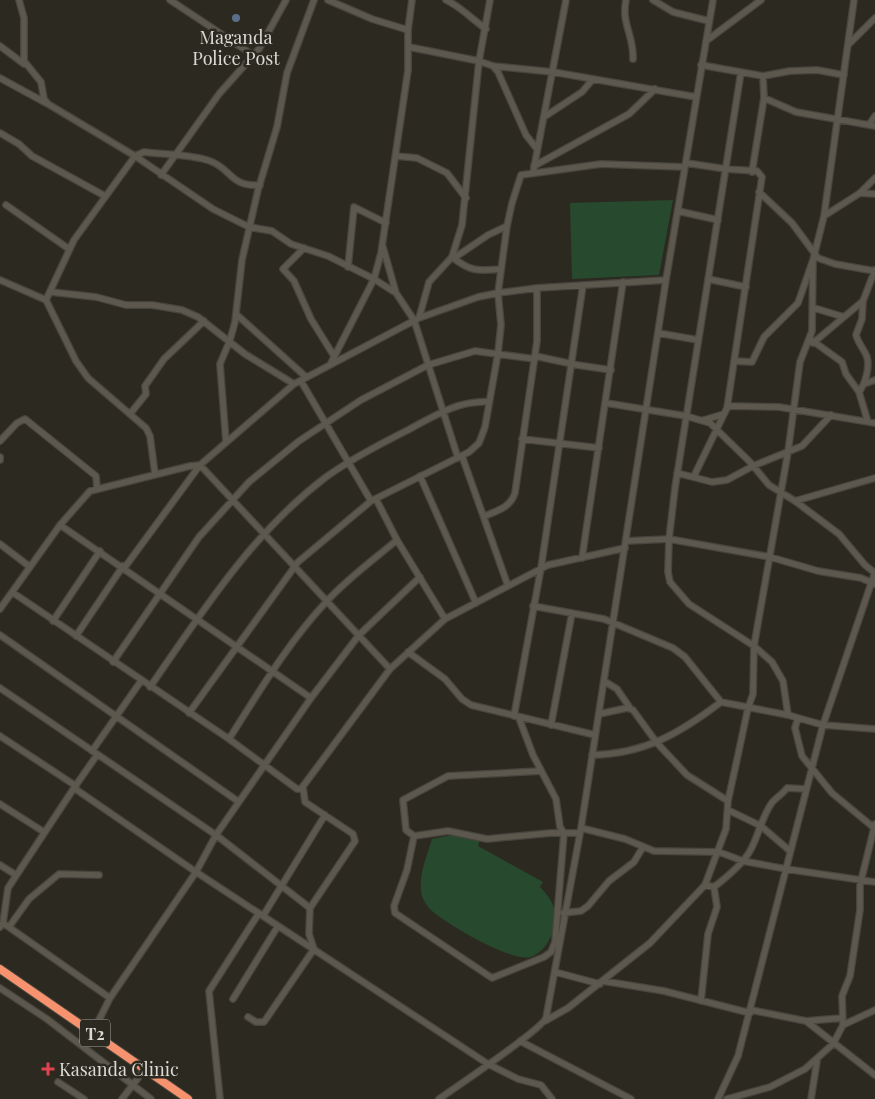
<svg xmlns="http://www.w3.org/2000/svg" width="875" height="1099" font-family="'Playfair Display',serif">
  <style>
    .green { fill: #27492d }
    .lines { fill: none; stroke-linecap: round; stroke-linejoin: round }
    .minor-casing { stroke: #48453e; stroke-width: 8 }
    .highway-casing { stroke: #48453e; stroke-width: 10 }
    .minor { stroke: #5c584e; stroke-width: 5.5 }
    .highway { stroke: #f6936e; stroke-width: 8 }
    .service-dot { fill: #5c6f8a; stroke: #2c2920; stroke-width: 2 }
    .health-dot { fill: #e0444e; stroke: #2c2920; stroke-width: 2 }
    .labels { text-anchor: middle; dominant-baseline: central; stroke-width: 5; stroke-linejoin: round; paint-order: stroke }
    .shield { fill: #2c2920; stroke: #a6a49d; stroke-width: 1 }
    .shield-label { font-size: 16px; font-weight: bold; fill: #dbd9d3 }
    .poi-label { font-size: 18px; fill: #dbd9d3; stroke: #2c2920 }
  </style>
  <rect width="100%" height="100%" fill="#2c2920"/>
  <!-- green -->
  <path class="green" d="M673 200 659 275 572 279 570 203Z
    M452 835 480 839 478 846 543 882 540 887C551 898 559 911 554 928 551 939 543 953 531 957 512 963 447 924 432 911 427 907 421 897 421 891 419 874 427 855 432 839Z"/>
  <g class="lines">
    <defs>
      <path id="minor" d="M19 0 24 18V61L41 82 44 99 48 104 135 156 74 240 46 300
        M170 0 253 55
        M328 0 372 19 408 30
        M446 0C461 7 472 19 486 29
        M626 0C621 24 634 35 633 59
        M653 0 673 12 709 21
        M706 41 761 0
        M849 44 875 18
        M0 46 24 64
        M409 47 479 61 493 66 553 72 696 97
        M701 65 763 76 790 71 817 70 844 75
        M493 66 498 72 526 135 537 149
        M741 72 675 488 669 539 668 572 670 582 689 604 754 646 772 662 783 681 788 715
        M0 78 46 103
        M764 98 796 112 875 126
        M544 117 582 92 593 79
        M869 125 875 116
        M0 133 19 144 32 156 105 196
        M135 156 213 209 249 227 272 231 291 244 328 256 374 279 396 293 414 320 458 458
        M135 156 144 152C166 155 189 154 210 161 232 169 230 187 260 185
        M396 156 417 158 447 173 466 198
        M686 163 726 169 757 171 762 177 727 408
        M534 166 629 114 655 89
        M752 172 764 98 763 76
        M533 173 566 0
        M161 175 219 94 259 49 286 0
        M759 192 792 223 818 258 835 264 875 271
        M860 193 875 194
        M6 205 69 249
        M678 211 718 220
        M824 216 860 193 875 178
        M383 247 396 293
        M304 248 283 269 294 281 311 319 334 356
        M452 257C471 272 478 271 501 269
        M454 258 488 235 507 226
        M348 267 354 207 386 223
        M708 279 746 287
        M0 280 46 300 76 361 88 378 146 428 150 436 155 474
        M51 292 96 297 126 305H152L182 310 198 317 245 354 294 384
        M814 308 844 317
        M236 314 306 377
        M419 318 429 282 452 257 462 225 479 61 490 0
        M658 333 698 340
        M810 339 842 362 846 374 859 392 868 422
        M813 343 863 301 875 270
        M535 356 577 365 611 370
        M734 361 752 362 764 337 798 303 813 260 824 216 854 0
        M331 363 374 279 381 253 408 70V30L412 0
        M301 381 371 501
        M864 384 875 380
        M859 392C865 384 870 368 867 357 864 349 858 343 856 335L862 319 863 301
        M606 403 686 416 710 423 750 462 769 485 795 501 839 534 865 565 875 573
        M130 414 146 394 145 386 164 359 204 321
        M704 420 724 414
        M522 439 599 448
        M0 441 17 423 25 419 96 476 97 488
        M226 442 220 364 230 340 235 322 242 260 258 190 277 127 287 73 314 0
        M0 457V460
        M677 473 712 482 727 480 753 466 802 446 831 415
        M420 476 476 603
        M694 476 727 408 731 406 779 407 875 423
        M376 499 397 540 445 619
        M795 501 875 478
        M485 516C498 510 510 508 515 493L537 341V288
        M60 525 311 698
        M626 541 669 539 770 557 818 571 861 578 875 584
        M0 544 30 567
        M582 558 623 282
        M125 567 200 465 390 669
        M508 586 548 565 625 548
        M12 592 229 739 297 789H301L390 669 445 619 508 586 462 456
        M533 606 604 619 673 648 685 657 721 702 788 715 823 725 875 729
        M0 609 60 525 90 491 190 466 200 465 294 384 419 318 478 297 498 293 537 288 666 280
        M53 621 100 551
        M0 635 239 802
        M76 636 123 566
        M408 652 445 679 462 699 471 705 595 735
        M113 662 199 537 249 482 299 441 361 400 428 365 475 351 535 359
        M604 681 617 689 630 708
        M150 687C202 612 252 533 326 477 351 459 380 444 408 430 434 416 459 400 489 402
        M0 688 216 835 310 908
        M189 713 298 562 371 501 469 452 479 443 485 427 498 353 501 325 498 293 507 226 512 203 521 175 601 164 685 167
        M599 714 627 708 633 710 657 743 687 775 728 801
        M514 716 541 568 583 285
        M798 718 795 728 802 756 832 793 873 827
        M551 725 572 613
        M0 736 76 786
        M229 739C259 692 287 644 326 602 347 579 373 560 397 540
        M92 751 141 681
        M97 755 74 788 196 872 488 1064 518 1079 541 1085 552 1099
        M592 755C645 754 680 733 721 702
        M541 771 448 776 403 800 406 830 414 836 448 831 487 839 551 833H580
        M0 804 44 832
        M728 810 761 826 790 851
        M581 828 625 839 654 851 719 852 743 861 786 869 875 882
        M414 836 407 870 394 906 395 913 492 978 544 957 551 952 555 942 564 833 560 827 556 799 533 755 519 718
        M0 865 16 875
        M705 885 726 829 728 801 738 755 748 708 753 694 754 646 788 452 800 362 812 331 813 260
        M563 913 581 911 588 906 609 881 634 862 643 847
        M263 916 325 815
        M3 923 110 998
        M0 927 3 923 8 888 74 788
        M9 927 29 899 59 874 99 875
        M555 972 600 984
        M603 981 664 991 750 1013
        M0 988 47 1019 151 1099
        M233 999 278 926
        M701 1001 708 934 717 907 714 887
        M751 1010 806 1021 875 1075
        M248 1017 256 1022H264L314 949 309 934 310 908 355 841 353 834 305 802 303 787
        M545 1021 568 1008 650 943 705 885 714 887C727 877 742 865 750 851 759 835 761 819 771 804 775 798 782 795 787 788L806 789
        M806 1021 842 1018
        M843 1025 842 996 850 976 860 910V885L875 824
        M520 1041 631 1099
        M85 1048 110 998 196 872 216 835 311 698 359 635 420 577
        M58 1082 84 1099
        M122 1099 145 1069
        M220 1099 209 991 259 913
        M439 1099C456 1087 541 1030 546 1018L581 828 666 280 713 0
        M718 1099 738 1056 823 725 875 572
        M727 1099 770 1087 805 1069 833 1044 843 1025 875 1010
        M811 1099 817 1061"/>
      <path id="highway" d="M0 969 188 1099"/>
    </defs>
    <!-- minor casing -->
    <use href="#minor" class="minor-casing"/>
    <!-- highway casing -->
    <use href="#highway" class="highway-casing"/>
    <!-- minor -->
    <use href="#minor" class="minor"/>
    <!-- highway -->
    <use href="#highway" class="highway"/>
  </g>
  <!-- markers -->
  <circle class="service-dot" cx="236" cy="18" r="5"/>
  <path class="health-dot" d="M45.5 1061.5h5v5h5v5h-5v5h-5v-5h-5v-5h5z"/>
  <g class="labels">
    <!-- shield labels -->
    <rect class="shield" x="80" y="1019.5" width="30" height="27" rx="4"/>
    <g class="shield-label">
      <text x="95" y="1033">T2</text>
    </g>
    <!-- poi labels -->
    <g class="poi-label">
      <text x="236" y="37">Maganda<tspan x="236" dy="21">Police Post</tspan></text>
      <text x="59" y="1069" text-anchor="start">Kasanda Clinic</text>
    </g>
  </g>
</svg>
